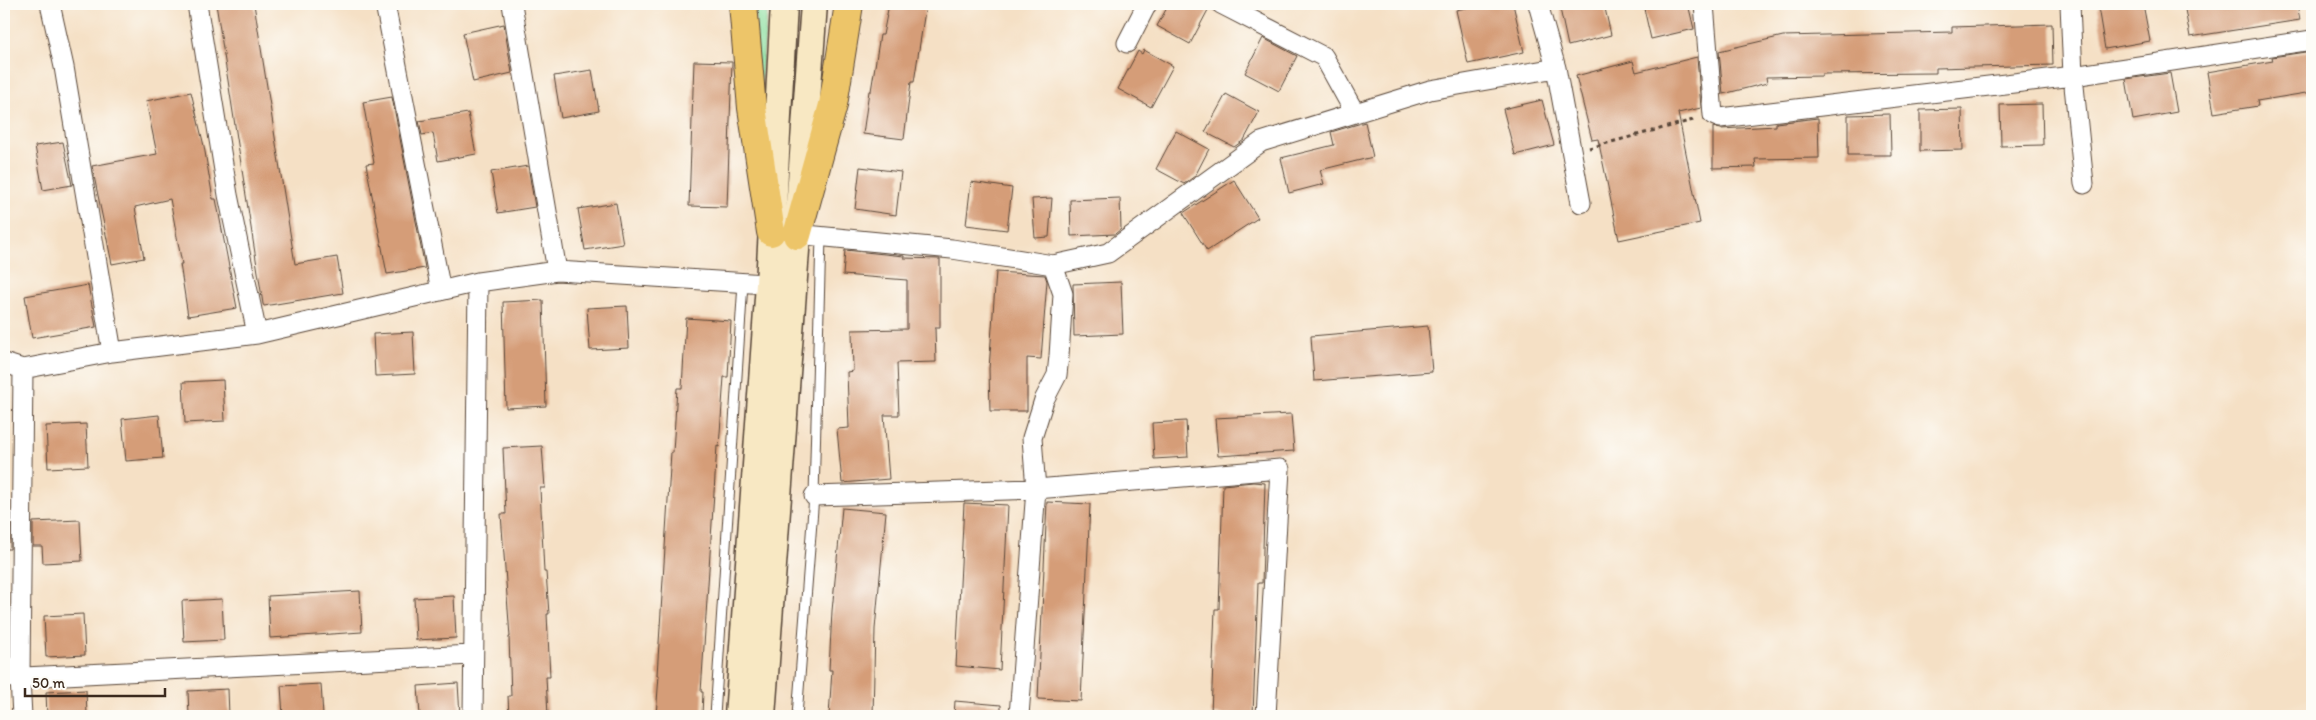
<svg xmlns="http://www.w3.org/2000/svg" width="2316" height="720" font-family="Itim,sans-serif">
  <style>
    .green { fill: #8cdfa0; stroke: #64845f }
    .building { fill: #d59d78 }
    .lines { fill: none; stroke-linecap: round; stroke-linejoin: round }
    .service-casing { stroke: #574537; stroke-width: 11 }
    .minor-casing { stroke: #574537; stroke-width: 21 }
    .secondary-casing { stroke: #574537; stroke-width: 29 }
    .trunk-casing { stroke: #574537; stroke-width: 30 }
    .path { stroke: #574537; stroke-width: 3; stroke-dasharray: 4 4; stroke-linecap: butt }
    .service { stroke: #fff; stroke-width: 9 }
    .minor { stroke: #fff; stroke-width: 19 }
    .secondary { stroke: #f8e8c3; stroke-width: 26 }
    .trunk { stroke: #edc569; stroke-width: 28 }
  </style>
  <rect width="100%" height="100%" fill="#fdfcf7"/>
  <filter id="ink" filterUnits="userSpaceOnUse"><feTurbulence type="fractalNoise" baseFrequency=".02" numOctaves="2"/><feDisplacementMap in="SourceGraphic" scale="10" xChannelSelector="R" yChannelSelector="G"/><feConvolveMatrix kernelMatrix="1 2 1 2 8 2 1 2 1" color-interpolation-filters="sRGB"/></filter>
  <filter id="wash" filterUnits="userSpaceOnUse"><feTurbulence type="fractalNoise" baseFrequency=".0096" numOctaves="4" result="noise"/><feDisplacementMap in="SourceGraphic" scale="20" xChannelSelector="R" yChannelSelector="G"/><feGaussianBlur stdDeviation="1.12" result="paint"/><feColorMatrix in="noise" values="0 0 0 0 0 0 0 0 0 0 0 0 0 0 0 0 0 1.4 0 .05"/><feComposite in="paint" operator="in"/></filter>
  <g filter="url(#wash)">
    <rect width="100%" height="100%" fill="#f5e0c5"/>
    <!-- green -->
    <path class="green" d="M755 4H768L759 106Z"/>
    <g id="blocks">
      <!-- building -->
      <path class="building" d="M216 4H254L295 264 337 257 343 293 264 306 263 304Z
        M889 4H926L914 82H911L904 139 863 134 869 91H871L880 35H883Z
        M1169 4H1196L1208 10 1190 44 1157 26Z
        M1484 4H1513L1524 52 1468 64 1456 10Z
        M1559 4H1604L1611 35 1568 46Z
        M1643 4H1688L1694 29 1651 39Z
        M2120 4H2143L2150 41 2105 49 2098 7Z
        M2184 4H2297L2300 20 2190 37Z
        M504 24 512 73 473 82 463 33Z
        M2052 24 2053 65 1936 68V73L1822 74V76L1766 77 1767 83 1723 94 1719 51 1783 36 1952 32V27Z
        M1263 38 1297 56 1279 91 1245 73Z
        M1144 50 1173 66 1151 107 1118 89 1138 51 1142 54Z
        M2312 51V92L2257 101 2258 106 2214 113 2207 72 2273 61 2272 57Z
        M1697 57 1701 108 1678 113 1700 223 1619 240 1598 139 1592 140 1576 76 1633 61 1636 72Z
        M694 61 732 62 727 207 689 206Z
        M592 70 599 111 561 118 554 76Z
        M2170 73 2177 112 2133 120 2126 79Z
        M191 92 204 146 213 199H216L237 308 188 316 180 264H182L170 199 135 207 144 258 112 264 92 166 157 154 146 101Z
        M1226 94 1259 112 1244 140 1234 147 1205 132Z
        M392 97 425 268 387 274 366 164 374 163 363 102Z
        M1542 100 1554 145 1515 155 1503 109Z
        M2042 104 2043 145 2001 146 2000 105Z
        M1962 109 1963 150 1920 151V110Z
        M468 113 476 154 438 161 433 133 422 135 419 121Z
        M1890 114 1891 155H1848V115Z
        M1818 118 1819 158 1755 159 1756 167 1713 168V127L1721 129 1776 126V123Z
        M1365 122 1373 157 1320 170 1324 184 1289 193 1281 158 1334 145 1331 132Z
        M1176 131 1209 149 1195 176 1184 184 1156 169Z
        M63 142 72 185 43 190 35 146Z
        M528 166 535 207 498 213 491 172Z
        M860 167 901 172 896 215 855 209Z
        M1234 180 1258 218 1207 251 1183 213Z
        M971 182 1012 188 1007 230 966 225Z
        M1052 198 1049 237 1035 238 1032 199Z
        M1120 198 1121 229 1115 234 1071 236 1070 200Z
        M616 203 623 244 585 250 578 209Z
        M845 250 904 256V258L940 259V328H935L936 362 897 363 899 415H884L889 479 842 483 837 429 849 428 847 372 853 371 852 330 907 329V280L843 275Z
        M996 272 1045 275 1047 281 1041 359 1027 358V411H990L989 369Z
        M1121 282 1123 334 1074 336 1073 284Z
        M88 285 96 327 32 338 25 296Z
        M543 300 546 406 506 408 503 302Z
        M627 306 629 348 590 350 587 308Z
        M686 318 731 321 728 377H724L719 447 717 446 701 692H703L702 716H656L659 675H657L671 452H673L677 388H682Z
        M1428 326 1432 372 1314 381 1311 336Z
        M413 332 415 374 375 376 373 334Z
        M223 380 225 421 185 423 183 382Z
        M1291 414 1294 451 1218 456 1215 418Z
        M159 415 163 458 126 461 122 419Z
        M1186 421 1188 457 1154 459 1152 423Z
        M86 424 88 466 48 468 46 426Z
        M542 446 545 488H540L544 572H546L549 614H547L550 677H546L548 716H509L508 696H511L509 637H510L501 514H506L503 448Z
        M1253 482 1265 483 1262 583H1258L1253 715 1211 714 1215 609H1219L1223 485Z
        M1047 502 1090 504 1081 701 1038 699Z
        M964 503 1008 505 1000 670 956 666Z
        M842 508 886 512 875 629 873 716H829L832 670H829L832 611Z
        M80 520 82 561 43 563 42 546H33V522Z
        M10 523V549H4V524Z
        M360 591 362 632 270 638 268 596Z
        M454 596 456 638 416 640 414 598Z
        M222 599 224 640 184 642 182 601Z
        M83 614 85 655 46 657 44 616Z
        M458 683 460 716H420L418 686Z
        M321 684 323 716H283L281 686Z
        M228 689 229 716H189L188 691Z
        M86 690 87 716H47L46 692Z
        M955 701 1001 705V716H954Z"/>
    </g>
  </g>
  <g filter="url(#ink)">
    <use href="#blocks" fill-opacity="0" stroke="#574537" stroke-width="1"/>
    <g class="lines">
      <defs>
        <path id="service" d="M715 716 743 283
          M797 716 814 496 821 237"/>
        <path id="minor" d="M50 4 64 67 112 352
          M197 4 228 195 257 334
          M385 4 441 291
          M512 4 557 271
          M1221 4 1324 57 1355 113
          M1538 4 1556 68 1581 203
          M1704 4 1713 115 1720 118 2073 76 2312 40
          M2070 4 2073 76 2084 184
          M1127 43 1147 4
          M785 233 952 249 1053 265 1108 253 1261 142 1430 90 1556 68
          M4 363 23 369 112 352 257 334 478 282 557 271 782 285
          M814 496 1036 489 1032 438 1044 400 1057 375 1059 356 1063 294 1053 265
          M4 678 472 655
          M22 716 20 678 23 369
          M473 716 478 282
          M1019 716 1036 489 1280 469 1266 716"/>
        <path id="secondary" d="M738 716 769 284 784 4
          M762 716 814 4"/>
        <path id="trunk" d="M743 4 752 108 771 232
          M797 235 833 105 849 4"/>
      </defs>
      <!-- service casing -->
      <use href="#service" class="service-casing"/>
      <!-- minor casing -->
      <use href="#minor" class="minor-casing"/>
      <!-- secondary casing -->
      <use href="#secondary" class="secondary-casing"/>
      <!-- trunk casing -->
      <use href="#trunk" class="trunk-casing"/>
      <!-- path -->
      <path class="path" d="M1589 148 1697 119"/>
      <!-- service -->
      <use href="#service" class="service"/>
      <!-- minor -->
      <use href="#minor" class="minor"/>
      <!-- secondary -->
      <use href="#secondary" class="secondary"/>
      <!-- trunk -->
      <use href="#trunk" class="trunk"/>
    </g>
  </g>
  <!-- margin -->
  <rect width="2316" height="720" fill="none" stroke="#fdfcf7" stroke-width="20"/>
  <!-- scale -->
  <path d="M25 688v8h140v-8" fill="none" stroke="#3b2a1e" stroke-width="2.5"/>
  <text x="32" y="688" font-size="15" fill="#3b2a1e" stroke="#fdfcf7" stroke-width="4" paint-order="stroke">50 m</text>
</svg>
